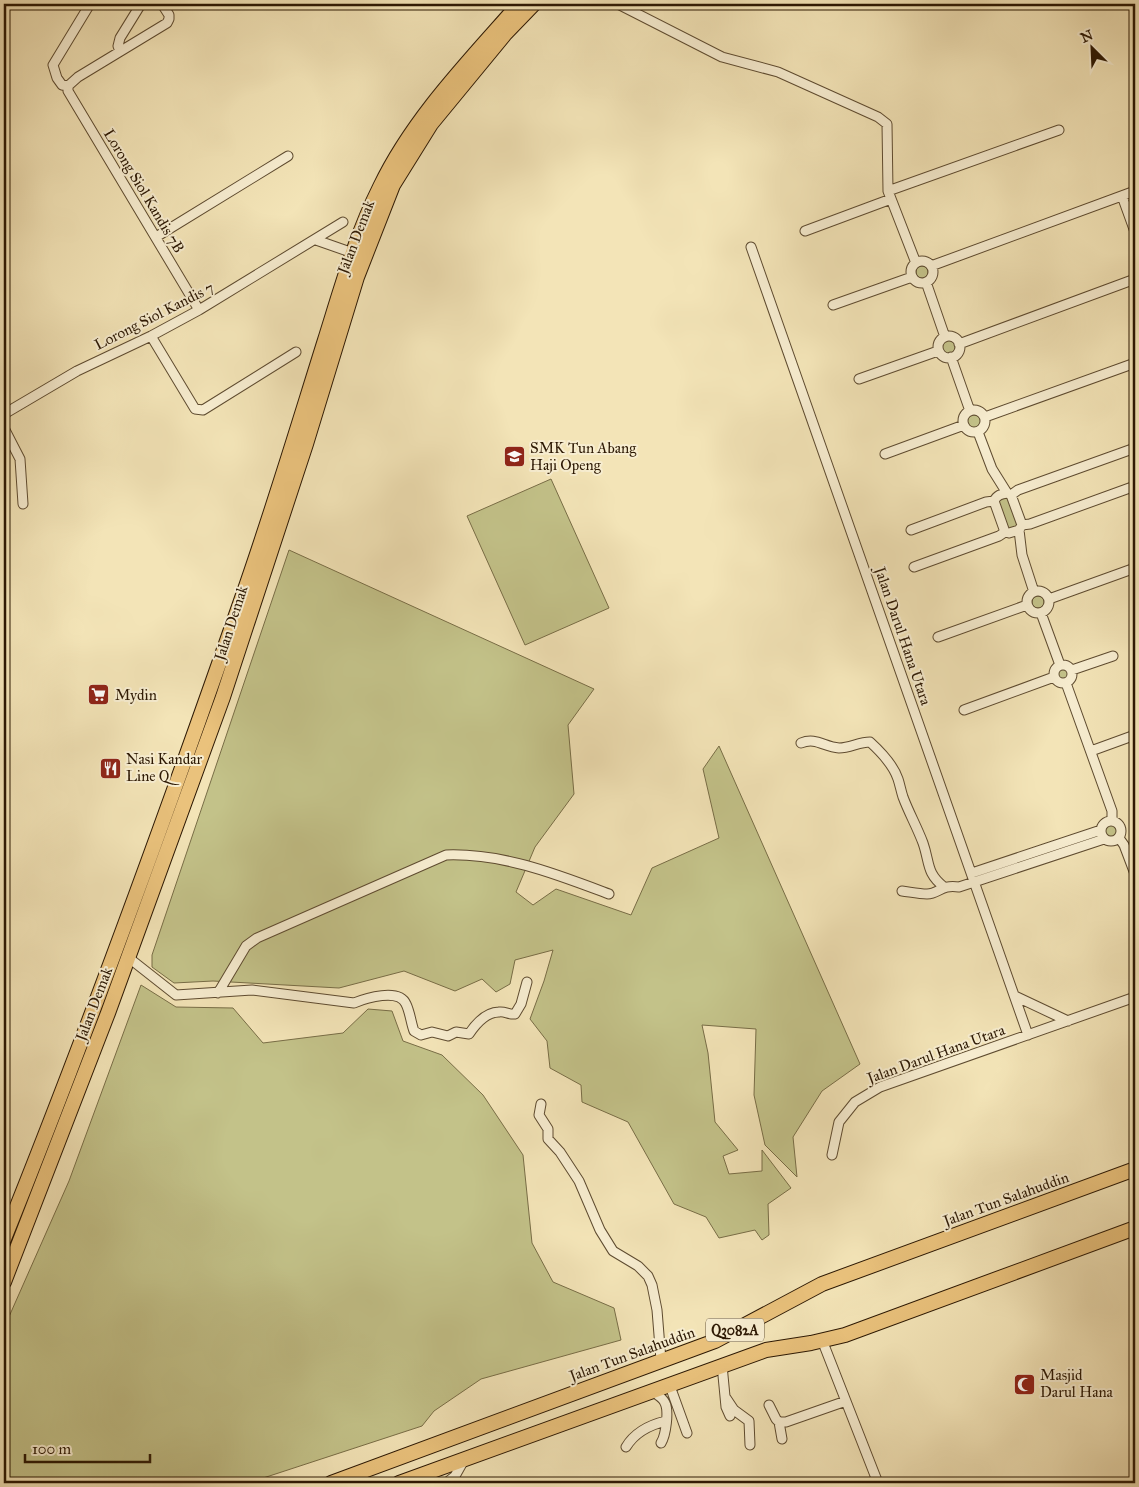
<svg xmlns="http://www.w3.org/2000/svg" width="1139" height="1487" font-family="'IM FELL Great Primer',serif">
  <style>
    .green { fill: #c3c289; stroke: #786d46 }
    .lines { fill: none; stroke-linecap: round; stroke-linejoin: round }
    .minor-casing { stroke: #5e4b30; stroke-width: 11 }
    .highway-casing { stroke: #2c1803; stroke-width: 16 }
    .minor { stroke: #f7edd0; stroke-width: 9 }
    .highway { stroke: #eac27c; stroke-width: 14 }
    .labels { text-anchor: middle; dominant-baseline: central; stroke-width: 4; stroke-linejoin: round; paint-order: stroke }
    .shield { fill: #f7edd0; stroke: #695840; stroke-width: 1 }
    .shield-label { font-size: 14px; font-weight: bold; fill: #2c1803 }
    .street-label { font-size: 15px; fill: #2c1803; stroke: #f7edd0 }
    .poi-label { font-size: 15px; fill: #2c1803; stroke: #f7edd0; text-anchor: start }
  </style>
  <rect width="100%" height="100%" fill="#f3e4b7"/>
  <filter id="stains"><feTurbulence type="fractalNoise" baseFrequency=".004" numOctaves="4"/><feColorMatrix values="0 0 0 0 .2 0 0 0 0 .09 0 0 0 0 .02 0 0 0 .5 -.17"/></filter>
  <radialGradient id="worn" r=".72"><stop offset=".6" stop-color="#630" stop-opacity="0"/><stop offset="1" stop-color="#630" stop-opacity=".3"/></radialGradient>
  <!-- green -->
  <path class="green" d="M916 272a6 6 0 1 1 12 0a6 6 0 1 1-12 0Z
    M941 347a7 7 0 1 1 14 0a7 7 0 1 1-14 0Z
    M967 422a7 7 0 1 1 14 0a7 7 0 1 1-14 0Z
    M551 479 609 608 525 645 467 516Z
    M1005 497 1010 500 1018 526 1008 529 998 501 999 499Z
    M289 550 594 689 568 725 574 794 535 847 516 892 533 905 556 889 631 915 652 868 719 838 703 769 719 746 860 1064 822 1091 793 1137 797 1177 765 1145 754 1095 756 1029 702 1025 708 1053 715 1122 738 1150 723 1156 729 1174 762 1171V1150L791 1188 768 1204 769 1235 762 1240 755 1230 719 1238 706 1217 674 1204 628 1122 582 1102 581 1085 550 1068 547 1041 530 1019 544 981 553 950 515 960 510 984 496 992 482 979 455 991 404 971 339 988 213 981 174 983 152 967V955Z
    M1032 602a6 6 0 1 1 12 0a6 6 0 1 1-12 0Z
    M1057 674a6 6 0 1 1 12 0a6 6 0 1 1-12 0Z
    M1104 831a7 7 0 1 1 14 0a7 7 0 1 1-14 0Z
    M141 985 176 1007 233 1008 263 1043 343 1033 368 1009 392 1011 403 1041 442 1055 483 1095 523 1155 532 1243 553 1282 614 1308 621 1340 481 1379 434 1411 422 1426 248 1483H4V1328L69 1181Z"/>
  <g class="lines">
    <defs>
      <path id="minor" d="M618 4 722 57 778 72 878 117 887 124 888 191 916 263
        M120 51 118 46 120 38 141 4
        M68 86V91L199 310
        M68 86 78 77 167 23 169 19V15L162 4
        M68 86 62 85 57 78 53 65 90 4
        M888 191 1059 130
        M1122 196 1135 232
        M805 231 891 199
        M156 237 288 156
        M316 240 353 253
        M751 247 1028 1035
        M911 272a11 11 0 1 1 22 0a11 11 0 1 1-22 0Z
        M931 266 1135 191
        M926 282 945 337
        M833 305 912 277
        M151 336 195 409 203 410 296 352
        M938 347a11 11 0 1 1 22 0a11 11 0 1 1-22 0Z
        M959 344 1135 279
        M951 357 970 411
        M859 379 938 351
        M963 421a11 11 0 1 1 22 0a11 11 0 1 1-22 0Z
        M4 414 77 371 151 336 199 310 343 222
        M985 417 1135 363
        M4 428 20 459 23 504
        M978 432 992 469 1007 493
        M885 454 964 425
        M1007 493 1011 495 1022 525 1019 530 1009 533 1005 532 994 501C997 495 1001 494 1007 493Z
        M1011 495 1018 490 1135 448
        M1022 525 1030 524 1135 486
        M911 530 986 502 994 501
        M1019 530 1022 555 1034 592
        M914 567 999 536 1005 532
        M1027 602a11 11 0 1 1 22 0a11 11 0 1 1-22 0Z
        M1049 599 1135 568
        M1041 613 1060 665
        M938 637 1027 605
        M1054 674a9 9 0 1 1 18 0a9 9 0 1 1-18 0Z
        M1072 670 1113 656
        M1066 683 1112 811V821
        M964 710 1054 677
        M801 743C816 737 824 747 839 748 850 748 859 742 870 742 881 752 893 764 898 779 900 785 901 791 903 797 909 813 917 827 923 843 930 863 926 873 944 887
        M1091 751 1135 735
        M1101 831a10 10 0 1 1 20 0a10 10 0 1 1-20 0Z
        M1119 838 1124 845 1135 874
        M972 873 1101 830
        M902 891C910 892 919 894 927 894 939 894 941 884 959 887L1104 839
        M129 958 176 995 252 990 354 1003C366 998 399 988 406 1004 410 1012 411 1023 414 1031L421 1035 432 1032 448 1036 456 1032 469 1034C475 1025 486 1012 499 1012 505 1011 509 1015 515 1014L521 1004 527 982
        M218 993 246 946 257 938 446 855C503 853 556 874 609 894
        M1015 996 1068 1021
        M541 1104 539 1115 548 1129V1139L560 1152 579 1181 600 1230 613 1251 638 1266 648 1276 652 1285 657 1310 661 1360
        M832 1155 839 1122 855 1102 880 1087 1135 997
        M822 1340 878 1483
        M722 1365 726 1407 730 1416
        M670 1386 687 1433
        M653 1392C658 1395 663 1398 665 1403 669 1411 666 1435 661 1443
        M726 1398 734 1410 749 1421 750 1445
        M769 1405 776 1419 779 1422H786L846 1401
        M779 1422 782 1439
        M626 1447C635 1432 649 1425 666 1421
        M446 1483 455 1476 464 1460"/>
      <path id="highway" d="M4 1239C89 1028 167 813 242 598 272 513 298 426 325 340 341 289 356 235 380 187 413 118 469 61 519 4
        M4 1282 108 1013 223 697 306 444 357 277 393 185 431 124 505 34 534 4
        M331 1483 715 1341 822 1284 1135 1169
        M399 1483 766 1350 811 1343 845 1335 1135 1228"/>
    </defs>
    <!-- minor casing -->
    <use href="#minor" class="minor-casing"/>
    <!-- highway casing -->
    <use href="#highway" class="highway-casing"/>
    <!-- minor -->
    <use href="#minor" class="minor"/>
    <!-- highway -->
    <use href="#highway" class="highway"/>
  </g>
  <!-- icons -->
  <defs>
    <symbol id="school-square" viewBox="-11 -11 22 22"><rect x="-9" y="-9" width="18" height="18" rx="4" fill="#8f2418" stroke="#f7edd0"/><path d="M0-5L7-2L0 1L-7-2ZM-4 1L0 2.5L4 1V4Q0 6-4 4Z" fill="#fff"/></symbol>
    <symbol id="supermarket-square" viewBox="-11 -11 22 22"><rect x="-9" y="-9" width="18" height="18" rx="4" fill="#8f2418" stroke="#f7edd0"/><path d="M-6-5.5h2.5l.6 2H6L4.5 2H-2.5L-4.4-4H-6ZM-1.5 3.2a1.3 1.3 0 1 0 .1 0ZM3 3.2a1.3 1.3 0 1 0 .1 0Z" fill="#fff"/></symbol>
    <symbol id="restaurant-square" viewBox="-11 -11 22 22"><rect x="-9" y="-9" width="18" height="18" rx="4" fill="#8f2418" stroke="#f7edd0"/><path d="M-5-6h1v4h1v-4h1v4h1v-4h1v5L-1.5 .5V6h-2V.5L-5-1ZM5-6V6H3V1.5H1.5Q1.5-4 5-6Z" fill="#fff"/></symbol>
    <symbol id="mosque-square" viewBox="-11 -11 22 22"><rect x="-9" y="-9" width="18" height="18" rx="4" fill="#8f2418" stroke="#f7edd0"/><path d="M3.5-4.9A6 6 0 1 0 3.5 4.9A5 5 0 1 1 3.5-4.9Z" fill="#fff"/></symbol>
  </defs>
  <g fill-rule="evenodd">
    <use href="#school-square" x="502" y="444" width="25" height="25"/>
    <use href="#supermarket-square" x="86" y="682" width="25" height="25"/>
    <use href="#restaurant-square" x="98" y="756" width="25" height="25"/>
    <use href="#mosque-square" x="1012" y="1372" width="25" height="25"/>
  </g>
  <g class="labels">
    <!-- shield labels -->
    <rect class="shield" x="706" y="1318.5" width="58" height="23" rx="4"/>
    <g class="shield-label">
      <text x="735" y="1330">Q3082A</text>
    </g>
    <!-- street labels -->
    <g class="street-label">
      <text transform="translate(144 191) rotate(59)">Lorong Siol Kandis 7B</text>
      <text transform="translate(356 237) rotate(-69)">Jalan Demak</text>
      <text transform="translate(154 316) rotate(-27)">Lorong Siol Kandis 7</text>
      <text transform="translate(231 623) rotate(-72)">Jalan Demak</text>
      <text transform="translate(903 636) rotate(71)">Jalan Darul Hana Utara</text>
      <text transform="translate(94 1004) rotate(-69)">Jalan Demak</text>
      <text transform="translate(936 1054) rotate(-20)">Jalan Darul Hana Utara</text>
      <text transform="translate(1006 1199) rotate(-20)">Jalan Tun Salahuddin</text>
      <text transform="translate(632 1354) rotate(-20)">Jalan Tun Salahuddin</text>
    </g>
    <!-- poi labels -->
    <g class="poi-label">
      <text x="530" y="448">SMK Tun Abang<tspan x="530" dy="17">Haji Openg</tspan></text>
      <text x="115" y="695">Mydin</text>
      <text x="126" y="759">Nasi Kandar<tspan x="126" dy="17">Line Q</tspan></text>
      <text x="1040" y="1375">Masjid<tspan x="1040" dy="17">Darul Hana</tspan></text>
    </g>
  </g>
  <!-- margin -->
  <rect width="1139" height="1487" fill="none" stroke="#f3e4b7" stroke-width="20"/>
  <rect x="5" y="5" width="1129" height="1477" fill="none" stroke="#2c1803" stroke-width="2.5"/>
  <rect x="10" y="10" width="1119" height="1467" fill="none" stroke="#2c1803"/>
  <!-- north arrow -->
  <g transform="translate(1092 48) rotate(336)" stroke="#f7edd0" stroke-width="4" paint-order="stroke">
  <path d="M0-4L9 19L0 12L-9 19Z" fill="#2c1803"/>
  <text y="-8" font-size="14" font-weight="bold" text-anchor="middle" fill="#2c1803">N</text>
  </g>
  <!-- scale -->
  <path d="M25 1454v8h125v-8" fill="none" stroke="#2c1803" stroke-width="2.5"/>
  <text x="32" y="1454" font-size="15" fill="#2c1803" stroke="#f7edd0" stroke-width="4" paint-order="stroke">100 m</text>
  <rect width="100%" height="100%" filter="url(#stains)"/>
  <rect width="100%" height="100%" fill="url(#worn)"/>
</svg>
